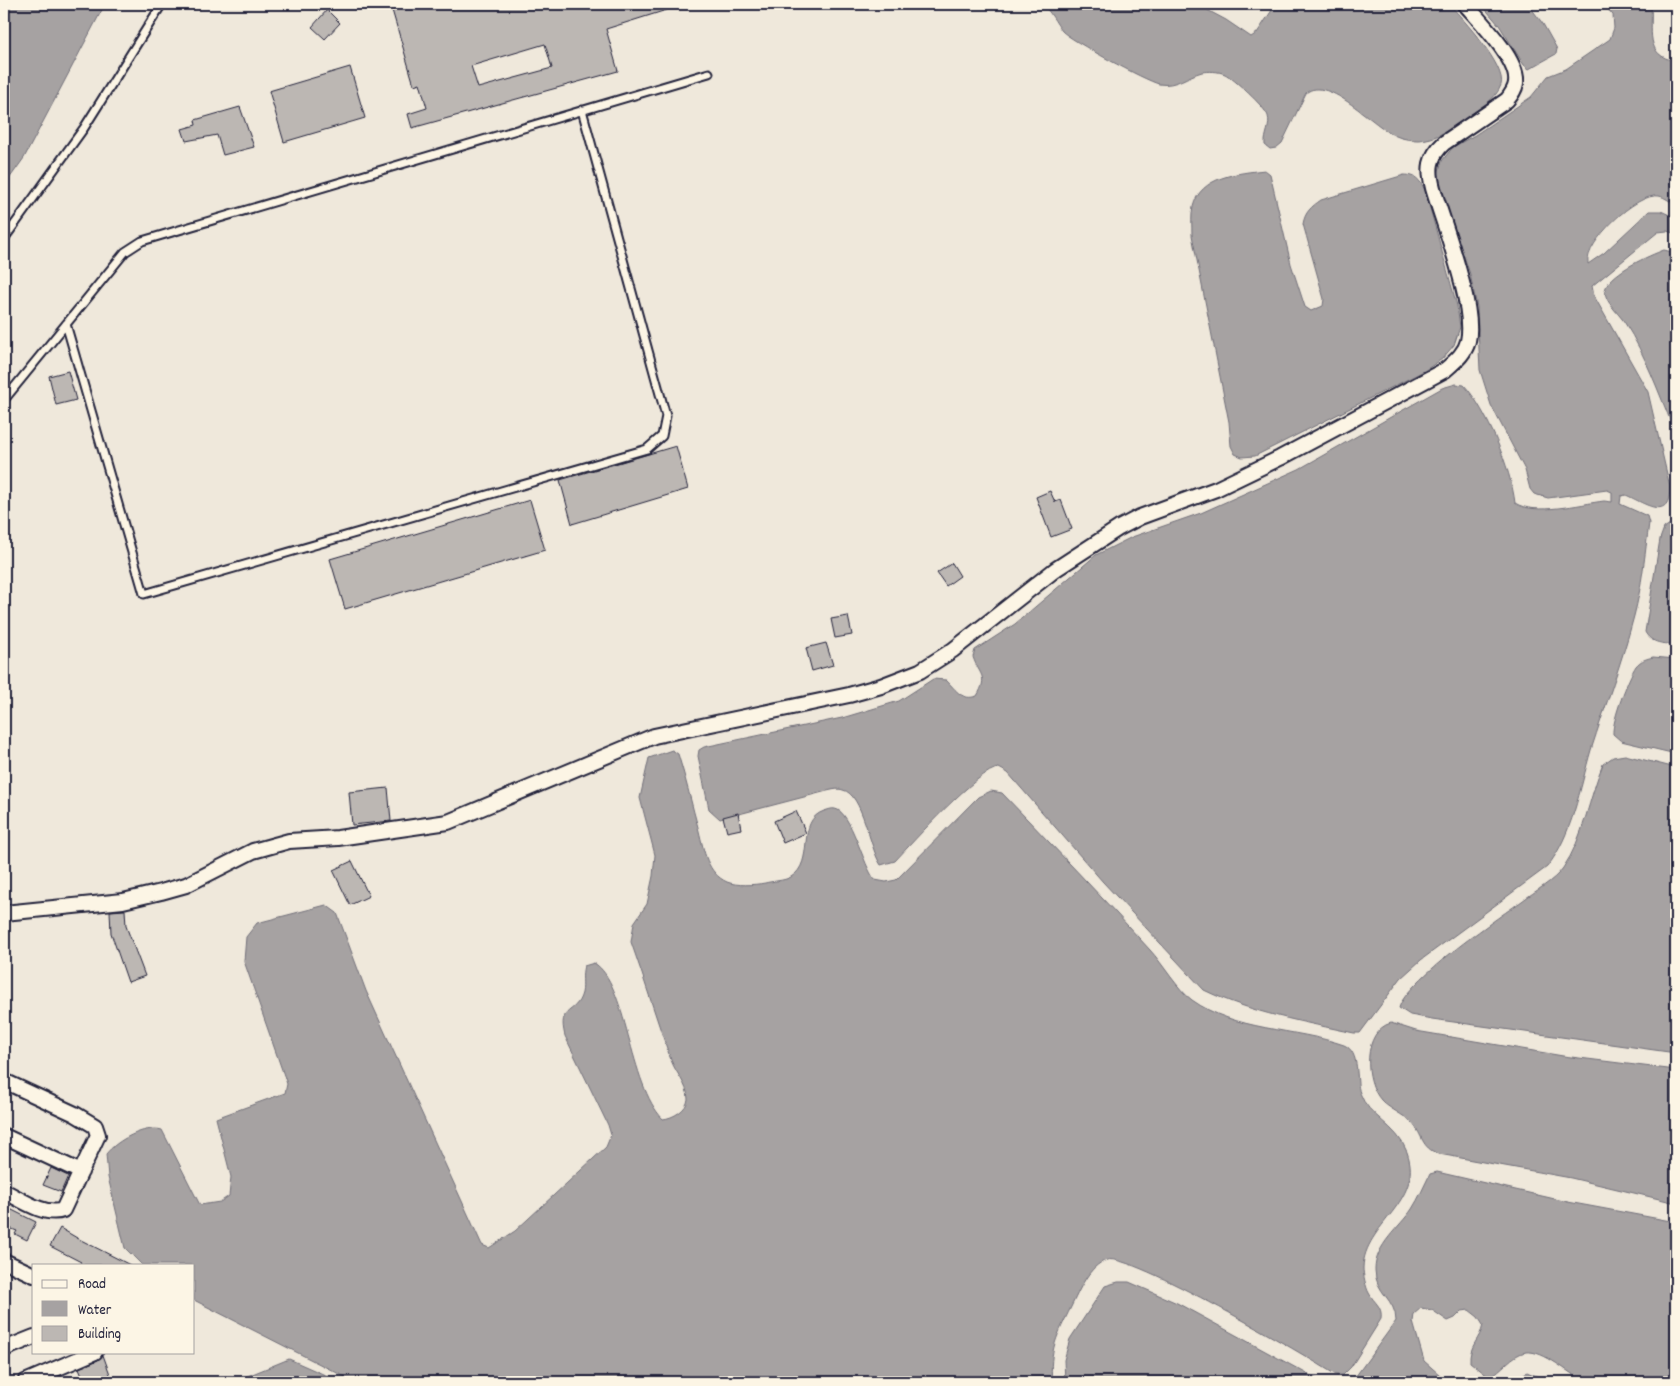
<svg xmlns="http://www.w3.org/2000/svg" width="1680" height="1386" font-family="Dekko,sans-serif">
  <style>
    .water { fill: #a6a2a2; stroke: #716f79 }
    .building { fill: #bcb7b3; stroke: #22223b; fill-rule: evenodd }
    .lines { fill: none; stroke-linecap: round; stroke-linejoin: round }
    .service-casing { stroke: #22223b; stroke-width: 11 }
    .minor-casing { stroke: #22223b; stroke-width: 18 }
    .service { stroke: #fcf5e5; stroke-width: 7 }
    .minor { stroke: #fcf5e5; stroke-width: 14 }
  </style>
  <rect width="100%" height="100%" fill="#efe8db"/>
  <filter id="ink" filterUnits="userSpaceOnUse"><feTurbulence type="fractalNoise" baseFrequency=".02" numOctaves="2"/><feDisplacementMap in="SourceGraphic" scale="10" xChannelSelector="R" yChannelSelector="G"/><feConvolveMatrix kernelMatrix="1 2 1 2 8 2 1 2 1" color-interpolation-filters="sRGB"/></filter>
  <g filter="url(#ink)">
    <!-- water -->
    <path class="water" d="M4 4H105L24 158 4 186Z
      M1042 4H1196L1226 20 1251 37 1257 33 1276 4H1449C1462 18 1507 67 1501 85 1496 100 1478 109 1466 118 1452 128 1436 140 1418 140 1412 140 1402 139 1396 136 1375 128 1328 74 1306 93L1282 143 1276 148 1270 149 1265 145C1264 135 1271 126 1268 116 1265 107 1233 78 1225 74 1218 71 1209 71 1202 72 1187 76 1176 87 1159 84 1146 81 1070 40 1062 31 1055 22 1051 12 1042 4Z
      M1481 4H1528L1543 24 1557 49 1556 54 1529 69 1524 65 1499 25Z
      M1603 4H1651C1653 31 1644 56 1676 61V205C1672 203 1665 197 1659 196 1637 192 1584 243 1588 264L1604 253 1649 211H1661L1676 218V234L1667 231 1658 232 1592 286 1594 296 1648 392 1670 487C1670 522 1646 504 1626 495L1621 496 1620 504 1647 516 1649 523C1645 554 1642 586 1634 616 1622 662 1605 706 1591 750 1580 788 1572 836 1547 867L1421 960 1401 978 1360 1033H1354C1304 1022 1251 1013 1204 990L1103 882 1008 773 999 768C979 768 912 843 895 861L881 865C869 848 863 794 843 790 838 788 832 790 827 791L720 819 709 809 698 756 699 750 704 747 842 718 899 701 933 679 946 680C957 691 962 701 977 696 989 676 979 675 973 657L975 650 1015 624 1096 555 1132 537 1201 513 1299 469 1442 388 1456 384 1464 385C1487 410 1511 469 1515 503 1535 516 1580 504 1604 501L1612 502V492L1607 490 1548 498 1534 494 1530 489 1525 470 1491 405 1480 370 1477 307 1470 274 1437 177 1442 161 1453 147 1475 135 1531 97 1548 76 1566 69 1610 39 1614 28 1613 15Z
      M1265 170 1270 174 1291 264 1305 307 1311 311 1323 306 1324 299 1303 224C1305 212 1311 207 1321 200L1404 175C1416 175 1419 179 1425 190L1457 306 1460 327 1454 345 1442 359 1424 371 1255 456 1242 457 1235 454 1231 446 1229 422 1192 235C1192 226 1191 215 1193 207 1200 176 1239 173 1265 170Z
      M1664 250 1676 253V430L1673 427C1658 391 1646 356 1625 323 1619 313 1601 299 1606 287 1614 271 1648 256 1664 250Z
      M1676 520V644C1665 644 1651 644 1645 632L1660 539 1664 528Z
      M1653 657 1676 659V754L1621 741 1613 734C1612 721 1628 678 1636 666 1641 660 1646 659 1653 657Z
      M672 750 678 754C686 779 692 806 699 831 704 851 707 873 727 882 737 886 754 885 765 883 772 881 784 881 791 877 816 862 795 821 824 811 828 810 832 808 835 809 851 811 863 866 875 880L886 882 896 880 978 797 991 791 1002 793C1052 845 1102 897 1150 950 1163 964 1177 989 1192 1000 1235 1031 1295 1028 1344 1045 1361 1052 1355 1080 1360 1093 1368 1117 1397 1125 1407 1152 1425 1202 1364 1224 1363 1268 1363 1274 1366 1288 1369 1293 1374 1303 1383 1306 1381 1319L1351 1367 1343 1375H1336C1307 1356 1130 1252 1107 1260 1089 1265 1079 1291 1071 1307 1057 1336 1049 1349 1052 1382H355L194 1300V1265H142L125 1248 108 1177 106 1154C117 1140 145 1125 162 1130L200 1205 220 1202 229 1196 231 1177 216 1118 285 1093 287 1084 244 961 246 937 257 923 326 905 337 913 366 991 482 1245 489 1248 515 1231 606 1147 611 1135 608 1125 565 1036C557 1005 576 1016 582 993 584 984 581 975 584 966L594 963C627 982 629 1085 663 1119 673 1118 687 1110 688 1099 688 1085 675 1072 671 1060 657 1021 645 981 631 942L634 923 647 904 653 876 655 855 640 798 649 758Z
      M1625 755 1676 768V1053L1432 1019 1410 1015 1399 1008C1406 981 1496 919 1522 901 1535 891 1554 881 1563 868 1584 838 1589 797 1603 764L1613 757Z
      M1391 1023 1416 1031 1563 1056 1676 1070V1203L1571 1178 1439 1154C1420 1147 1424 1136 1412 1123 1403 1114 1389 1109 1381 1100 1364 1081 1362 1031 1391 1023Z
      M1437 1172 1568 1202 1676 1222V1382C1661 1382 1594 1386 1584 1381 1569 1374 1544 1350 1526 1352 1512 1354 1502 1371 1489 1377L1470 1362C1469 1345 1480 1340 1483 1325L1478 1317 1469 1310 1462 1311 1455 1318 1448 1321 1432 1310 1421 1308 1414 1314 1413 1322 1424 1361 1448 1382H1401L1385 1379 1376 1382H1353V1380L1396 1321C1396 1299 1375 1293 1375 1270 1375 1245 1400 1227 1412 1209 1419 1198 1424 1186 1430 1174Z
      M1118 1282H1129L1177 1303 1322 1382H1065L1064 1360 1070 1339 1105 1286Z
      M289 1359 341 1382H233Z
      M1527 1372 1550 1382H1516L1518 1378Z"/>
    <!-- building -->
    <path class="building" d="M411 4H675L676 7 606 29 618 71 412 128 408 114 427 108 420 83 414 85 392 10ZM545 44 552 68 478 88 471 66Z
      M327 10 340 23 325 39 312 27Z
      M350 67 365 118 284 142 269 91Z
      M240 107 254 147 223 155 217 135 186 141 182 129 196 125 195 120Z
      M68 371 76 400 56 405 49 376Z
      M676 446 688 489 572 524 560 480Z
      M1050 491 1055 502 1061 500 1072 529 1051 537 1036 497Z
      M530 500 545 550 345 609 330 559Z
      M952 563 960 576 946 586 937 573Z
      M848 616 852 635 835 638 831 619Z
      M826 643 833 665 812 671 806 648Z
      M388 788 391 821 352 825 349 792Z
      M796 811 806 833 783 843 774 821Z
      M738 813 741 829 727 832 723 817Z
      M352 861 369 896 350 905 333 870Z
      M125 910 126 926 145 976 128 982 111 933 110 911Z
      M51 1168 68 1176 61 1192 43 1185Z
      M4 1206 36 1222 27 1240 15 1234 17 1231 4 1226Z
      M60 1228 77 1238 130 1265H79L81 1262 50 1246Z
      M103 1355 111 1377 96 1382H85L79 1368 98 1360Z"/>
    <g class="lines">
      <defs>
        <path id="service" d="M4 239 84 128 162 4
          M66 324 144 594 647 449 662 436 666 416 582 110
          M4 400 125 252 142 241 709 73"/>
        <path id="minor" d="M4 913 123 901 161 892 186 885 253 851 289 841 338 838 448 822 654 736 849 695 881 686 920 671 953 650 1056 569 1119 528 1140 517 1216 489 1280 458 1445 370C1454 362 1465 354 1468 341 1476 307 1443 223 1433 188 1428 169 1429 157 1444 143L1507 100C1511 95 1515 90 1516 83 1519 60 1479 20 1465 4
          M4 1081 75 1114 95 1126 98 1135 63 1210C45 1217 20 1199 4 1191
          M4 1136 81 1172
          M4 1261 34 1275
          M4 1349 34 1337
          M25 1382 95 1352"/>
      </defs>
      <!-- service casing -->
      <use href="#service" class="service-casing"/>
      <!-- minor casing -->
      <use href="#minor" class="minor-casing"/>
      <!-- service -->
      <use href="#service" class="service"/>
      <!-- minor -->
      <use href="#minor" class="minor"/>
    </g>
  </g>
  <!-- margin -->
  <rect width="1680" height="1386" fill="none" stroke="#fcf5e5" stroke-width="20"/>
  <rect x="10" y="10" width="1660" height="1366" fill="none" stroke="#22223b" stroke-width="2" filter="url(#ink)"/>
  <!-- legend -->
  <rect x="32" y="1264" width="162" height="90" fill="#fcf5e5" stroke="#a5a1a1"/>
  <rect x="42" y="1280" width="25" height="8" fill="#fcf5e5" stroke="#a5a1a1"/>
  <text x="78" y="1288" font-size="15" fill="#22223b">Road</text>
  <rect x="42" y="1301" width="25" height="15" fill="#a6a2a2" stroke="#a5a1a1"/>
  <text x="78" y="1314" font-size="15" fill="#22223b">Water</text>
  <rect x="42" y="1326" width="25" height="15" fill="#bcb7b3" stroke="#a5a1a1"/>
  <text x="78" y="1338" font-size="15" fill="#22223b">Building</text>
</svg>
